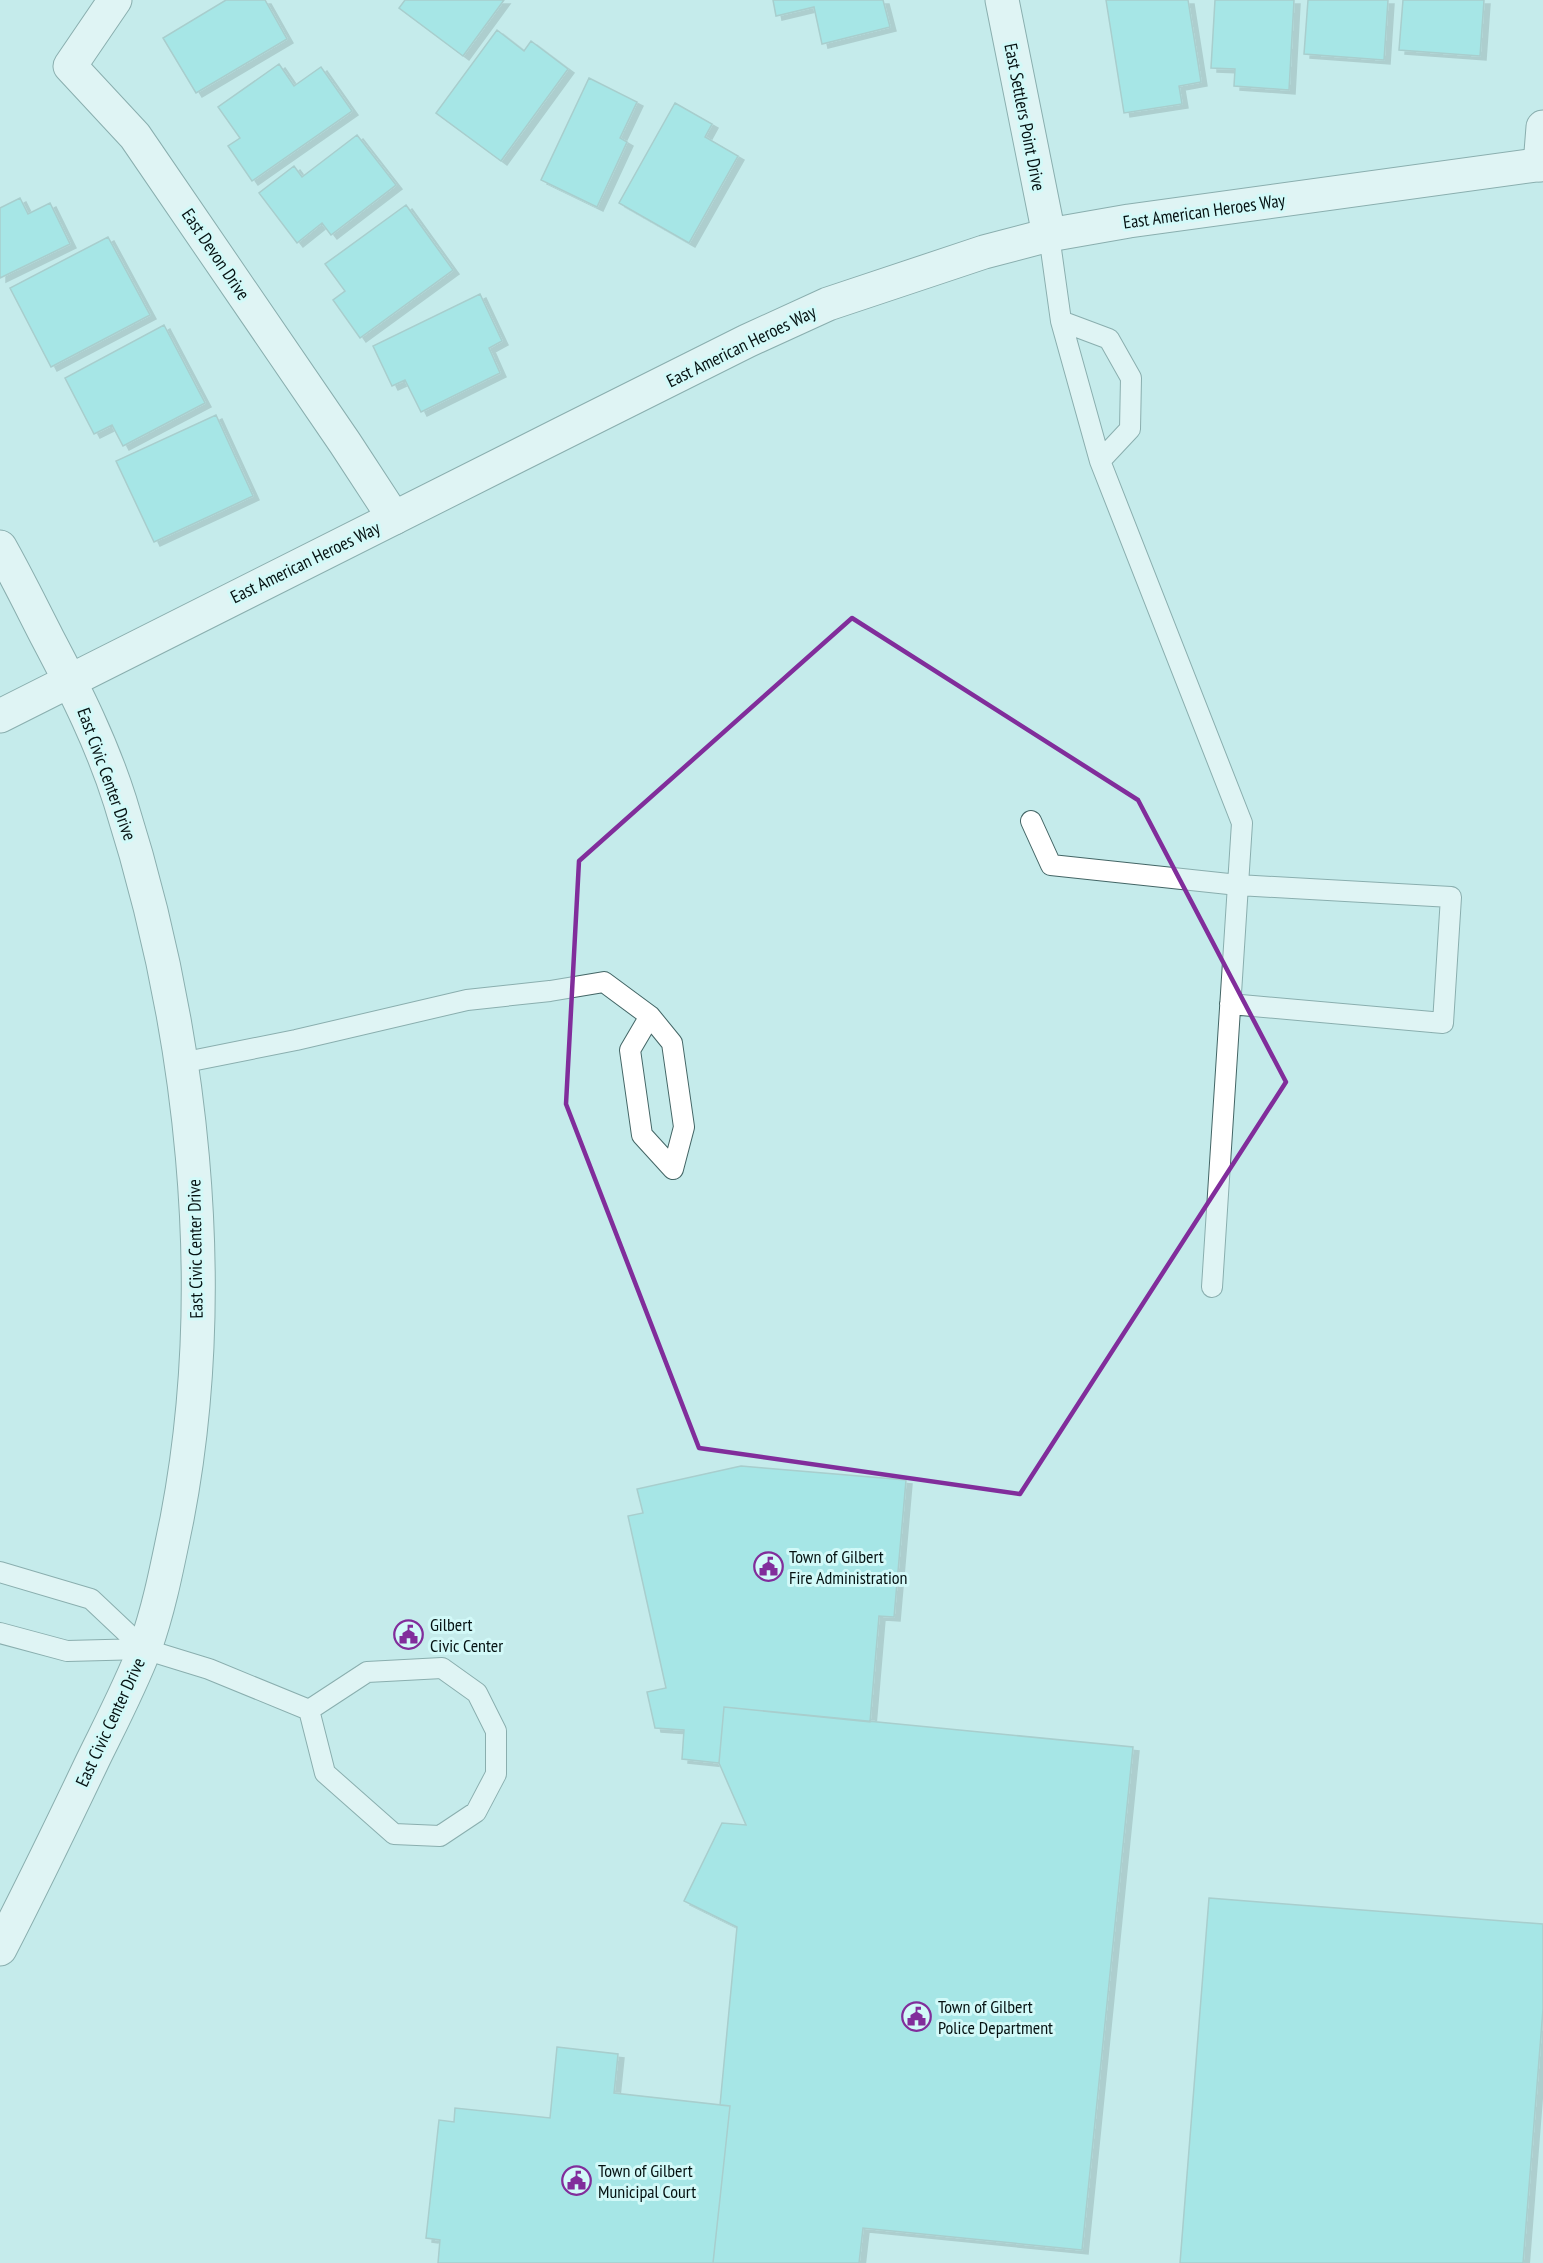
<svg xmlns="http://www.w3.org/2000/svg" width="1543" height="2263" font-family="'PT Sans Narrow',sans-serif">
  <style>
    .building { fill: #82e1e0; stroke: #85aaa9; stroke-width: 1.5; filter: url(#shadow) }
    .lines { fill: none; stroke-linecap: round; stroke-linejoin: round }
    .lane-casing { stroke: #436565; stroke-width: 22 }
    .street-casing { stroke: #436565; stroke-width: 35 }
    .secondary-casing { stroke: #436565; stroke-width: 35 }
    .lane { stroke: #fff; stroke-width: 20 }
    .street { stroke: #fff; stroke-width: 33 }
    .secondary { stroke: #fff; stroke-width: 33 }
    .marked { fill: none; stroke: #812d9b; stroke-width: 4.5; stroke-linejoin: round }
    .labels { text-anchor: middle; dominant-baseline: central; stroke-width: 6; stroke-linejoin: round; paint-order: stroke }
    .street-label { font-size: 18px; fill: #051212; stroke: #d2f9f8 }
    .poi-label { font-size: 18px; fill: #051212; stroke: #d2f9f8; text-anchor: start }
  </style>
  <defs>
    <filter id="shadow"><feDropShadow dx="6" dy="4" stdDeviation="0" flood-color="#0004"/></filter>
  </defs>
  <rect width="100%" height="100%" fill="#c5ebeb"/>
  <!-- building -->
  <path class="building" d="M226 0H265L287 39 196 93 163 38Z
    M405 0H504L463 56 399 8Z
    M773 0H883L890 27 822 44 814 7 776 16Z
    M1106 0H1188L1201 82 1179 86 1182 104 1124 113Z
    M1215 0H1294L1289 90 1234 86 1235 69 1211 68Z
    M1308 0H1388L1384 60 1304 54Z
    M1403 0H1484L1480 56 1399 50Z
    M497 30 524 51 531 41 568 69 501 161 436 113Z
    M279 64 294 86 321 67 352 111 252 181 228 146 240 138 218 107Z
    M589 78 637 102 620 138 627 142 597 207 541 180Z
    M675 103 712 124 705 137 738 156 689 243 619 203Z
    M357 135 396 185 331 235 322 223 297 243 259 193 294 166 302 177Z
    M20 198 28 214 50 203 70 244 0 278V208Z
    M406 205 453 270 360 338 333 300 345 291 325 264Z
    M108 237 150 315 51 367 10 288Z
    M480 294 502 341 489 348 500 373 421 412 405 380 392 386 373 346Z
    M164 325 205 403 123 446 112 425 94 434 65 378Z
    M216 415 253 496 154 542 116 461Z
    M741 1466 906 1480 894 1617 879 1616 870 1722 724 1707 719 1763 682 1759 684 1730 655 1728 647 1692 666 1688 628 1516 643 1513 637 1489Z
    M724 1707 1133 1747 1082 2250 863 2228 859 2263H713L730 2106 720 2105 737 1927 684 1901 722 1823 746 1825 719 1763Z
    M1209 1898 1543 1924V2009L1523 2263H1180Z
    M557 2047 618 2054 614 2093 730 2106 713 2263H438L440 2240 426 2238 439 2120 454 2122 455 2108 550 2118Z"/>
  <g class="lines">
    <defs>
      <path id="lane" d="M1049 235 1061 321 1100 461 1242 823 1212 1287
        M1061 321 1109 339 1131 378 1130 429 1100 461
        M1031 821 1051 865 1238 885 1451 897 1443 1023 1230 1004
        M650 1016 630 1050 642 1135 673 1169
        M181 1063 296 1040 467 1000 550 991 604 982 650 1016 672 1043 684 1127 673 1169
        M0 1572 91 1599 144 1649
        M0 1633 67 1651 144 1649 209 1669 309 1710
        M442 1668 477 1693 496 1731V1774L476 1812 440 1836 394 1834 325 1773 309 1710 367 1672Z"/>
      <path id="street" d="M115 0 70 66 135 136 345 443 394 518
        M1540 165 1543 127"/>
      <path id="secondary" d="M1002 0 1049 235
        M0 547C17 577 32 608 48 639 76 692 102 744 120 801 192 1028 222 1284 177 1519 168 1562 160 1606 145 1648 130 1687 110 1725 92 1762 62 1825 32 1887 0 1949
        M0 716 565 432 747 341 828 304 984 252 1049 235 1129 221 1543 164"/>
    </defs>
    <!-- lane casing -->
    <use href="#lane" class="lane-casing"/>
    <!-- street casing -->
    <use href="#street" class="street-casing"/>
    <!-- secondary casing -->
    <use href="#secondary" class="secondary-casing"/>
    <!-- lane -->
    <use href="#lane" class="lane"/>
    <!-- street -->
    <use href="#street" class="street"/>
    <!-- secondary -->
    <use href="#secondary" class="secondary"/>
  </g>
  <!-- marked area -->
  <path d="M0 0H1543V2263H0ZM852 618 1138 800 1286 1082 1020 1494 699 1448 566 1104 579 861Z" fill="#c5ebeb" fill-opacity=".55" fill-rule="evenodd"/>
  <path class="marked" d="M852 618 1138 800 1286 1082 1020 1494 699 1448 566 1104 579 861Z"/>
  <!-- icons -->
  <defs>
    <symbol id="civic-ring" viewBox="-11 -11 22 22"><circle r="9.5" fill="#d2f9f8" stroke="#812d9b" stroke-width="1.5"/><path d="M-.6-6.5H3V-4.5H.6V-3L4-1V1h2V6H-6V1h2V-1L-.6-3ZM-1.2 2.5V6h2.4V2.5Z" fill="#812d9b"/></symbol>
  </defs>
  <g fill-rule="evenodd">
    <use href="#civic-ring" x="752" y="1550" width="33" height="33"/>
    <use href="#civic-ring" x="392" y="1618" width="33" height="33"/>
    <use href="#civic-ring" x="900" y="2000" width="33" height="33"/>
    <use href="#civic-ring" x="560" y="2164" width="33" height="33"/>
  </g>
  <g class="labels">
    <!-- street labels -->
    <g class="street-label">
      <text transform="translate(1025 117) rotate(79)">East Settlers Point Drive</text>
      <text transform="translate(1204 211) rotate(-8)">East American Heroes Way</text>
      <text transform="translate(216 254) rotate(56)">East Devon Drive</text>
      <text transform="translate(741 346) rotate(-26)">East American Heroes Way</text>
      <text transform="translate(305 562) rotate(-26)">East American Heroes Way</text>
      <text transform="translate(107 774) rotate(70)">East Civic Center Drive</text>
      <text transform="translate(195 1249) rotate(-91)">East Civic Center Drive</text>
      <text transform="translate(110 1722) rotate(-65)">East Civic Center Drive</text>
    </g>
    <!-- poi labels -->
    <g class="poi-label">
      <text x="789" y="1556">Town of Gilbert<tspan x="789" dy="21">Fire Administration</tspan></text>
      <text x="430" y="1624">Gilbert<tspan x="430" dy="21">Civic Center</tspan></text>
      <text x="938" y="2006">Town of Gilbert<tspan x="938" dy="21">Police Department</tspan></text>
      <text x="598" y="2170">Town of Gilbert<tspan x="598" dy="21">Municipal Court</tspan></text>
    </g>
  </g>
</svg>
